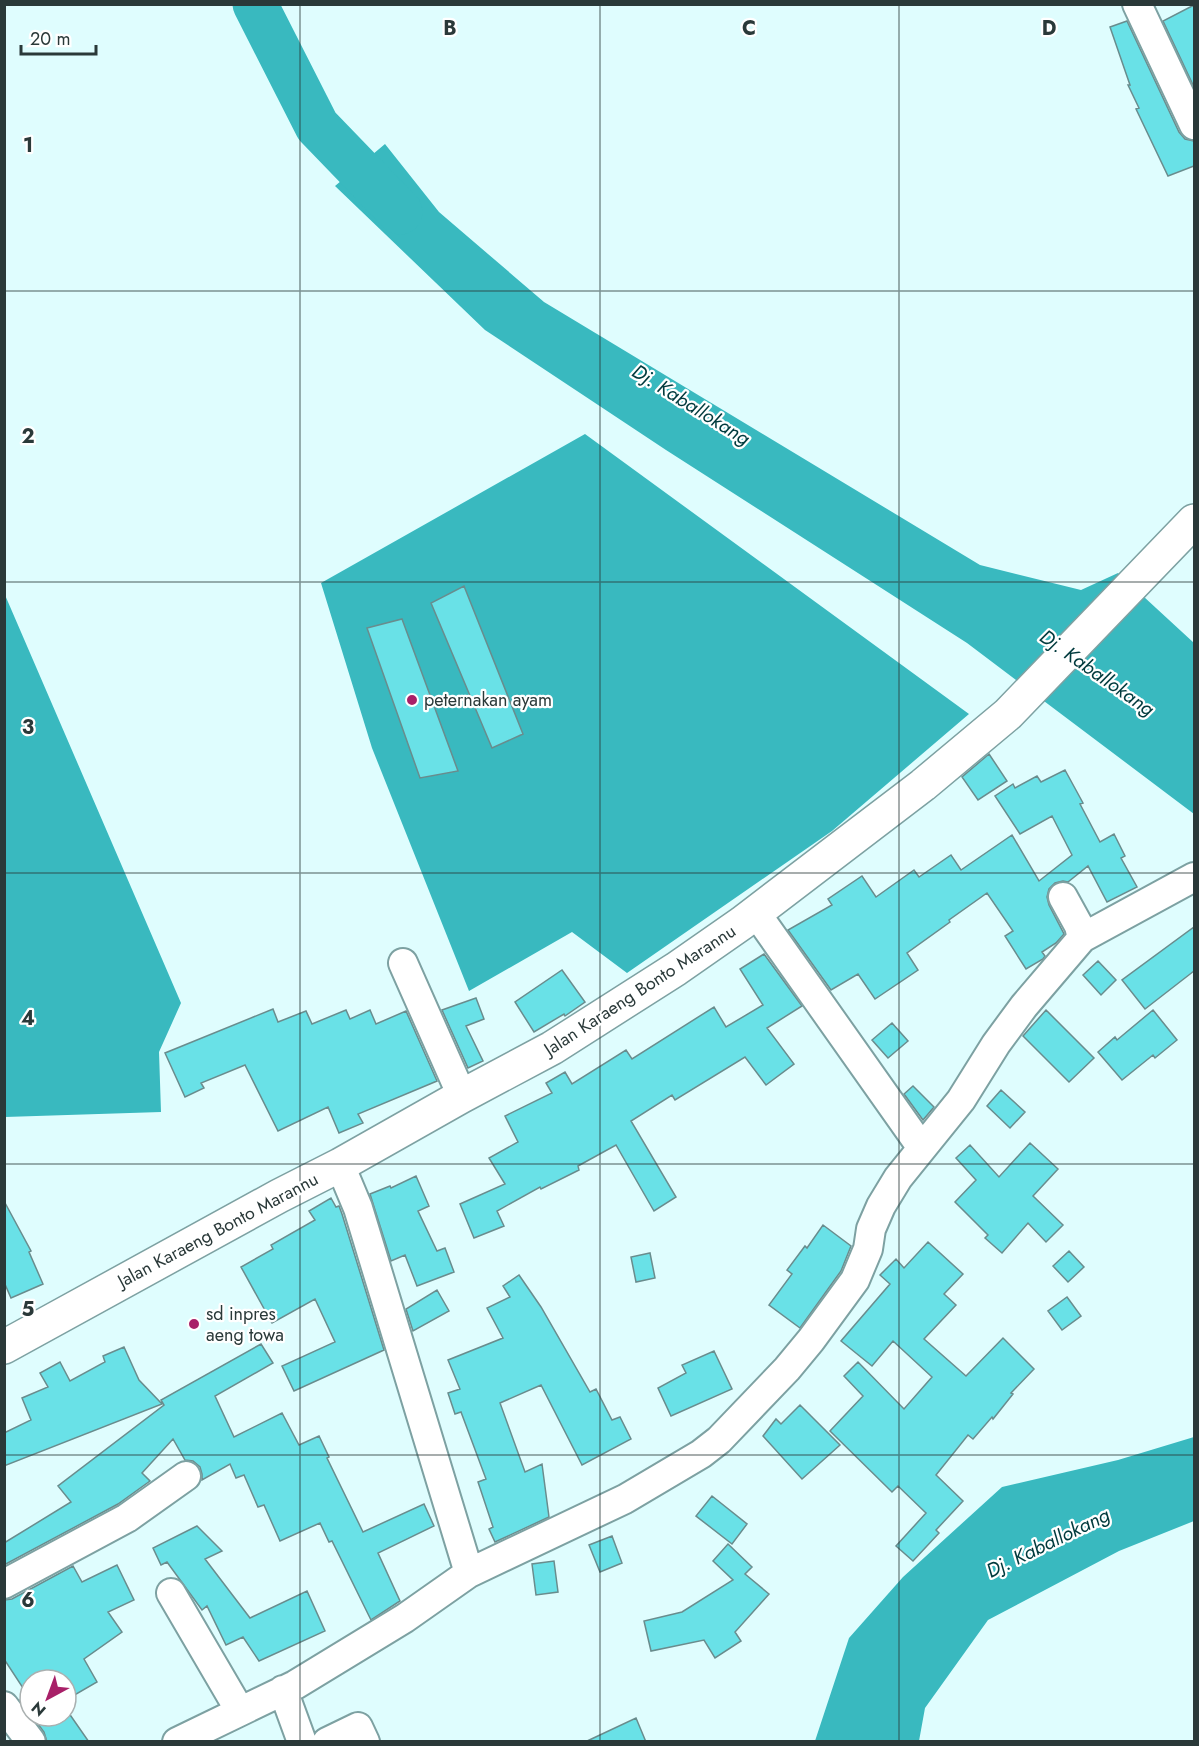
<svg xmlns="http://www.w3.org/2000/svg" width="1199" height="1746" font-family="Jost,sans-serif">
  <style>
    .water { fill: #39b9bf }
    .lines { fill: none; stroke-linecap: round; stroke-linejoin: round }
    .river { stroke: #39b9bf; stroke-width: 45 }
    .building { fill: #69e1e7; stroke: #698c8d; stroke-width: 1.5 }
    .minor-casing { stroke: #7da1a2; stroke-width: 32 }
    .major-casing { stroke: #7da1a2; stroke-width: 36 }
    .minor { stroke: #fff; stroke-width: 28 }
    .major { stroke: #fff; stroke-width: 33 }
    .grid { fill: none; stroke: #2a3939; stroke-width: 1.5; stroke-opacity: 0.55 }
    .poi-dot { fill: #a82068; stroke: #fff; stroke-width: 2 }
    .labels { text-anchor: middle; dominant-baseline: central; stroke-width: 4.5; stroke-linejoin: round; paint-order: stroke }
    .poi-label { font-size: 18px; fill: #2a3939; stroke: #fff; text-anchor: start }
    .street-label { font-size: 18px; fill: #2a3939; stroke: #fff }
    .water-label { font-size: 20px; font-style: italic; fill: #003a3d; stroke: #fff }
    .grid-label { font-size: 20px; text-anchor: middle; font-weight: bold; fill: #2a3939; stroke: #fff; stroke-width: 4.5; stroke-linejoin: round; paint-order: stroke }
  </style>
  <rect width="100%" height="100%" fill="#dffdfe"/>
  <!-- water -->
  <path class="water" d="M385 144 439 212 544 302 980 565 1081 590 1118 573 1194 643V814L967 643 666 450 485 330 335 186Z
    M585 434 969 714 832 831 627 973 572 932 469 991 372 748 321 583Z
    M5 595 181 1003 159 1052 161 1112 5 1117Z
    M1194 1437V1521L1119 1551 988 1620 925 1708 919 1741H815L849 1638 903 1577 1002 1487 1118 1460Z"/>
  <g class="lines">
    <!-- river -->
    <path class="river" d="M255 4 317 126 400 212"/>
  </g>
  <!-- building -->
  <path class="building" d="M1194 5V87L1163 21Z
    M1127 21 1179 132 1185 139 1194 141V166L1168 176 1136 109 1139 108 1128 85H1130L1110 27Z
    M464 586 523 734 492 748 431 603Z
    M402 619 458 771 420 778 367 628Z
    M989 754 1007 781 978 800 962 777Z
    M1065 770 1083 803 1080 804 1100 842 1114 834 1125 856 1121 858 1137 887 1107 902 1088 866 1068 882 1063 881 1055 883 1049 889 1047 897 1049 905 1064 934 1056 943 1042 952 1045 956 1043 959 1026 969 1005 936 1013 931 987 893 949 920 950 922 907 953 918 970 875 999 858 974 831 990 788 930 832 905 828 899 862 876 876 897 914 870 919 877 951 855 961 870 1012 835 1039 881 1072 855 1052 816 1020 834 995 796 1013 784 1015 788 1037 776 1041 782Z
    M1194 927V971L1145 1009 1122 980Z
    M764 954 802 1006 767 1028 794 1064 766 1085 745 1057 675 1100 672 1095 631 1121 676 1197 654 1211 616 1145 578 1166 579 1170 541 1189 540 1187 497 1211 504 1226 474 1238 460 1204 505 1184 489 1158 518 1142 505 1116 552 1093 546 1083 565 1072 572 1084 626 1050 632 1059 714 1007 726 1027 763 1005 740 969Z
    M1098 961 1116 980 1101 995 1083 975Z
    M562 970 585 1002 565 1016 564 1014 534 1032 515 1002Z
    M476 998 484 1019 466 1026 483 1061 468 1068 442 1010Z
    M273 1009 278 1022 306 1011 312 1024 346 1010 350 1019 370 1010 376 1024 406 1011 437 1081 358 1114 363 1123 339 1133 328 1107 278 1131 245 1065 201 1083 204 1088 185 1097 165 1053Z
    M1046 1010 1094 1058 1069 1082 1023 1036Z
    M1153 1010 1177 1040 1155 1058 1153 1055 1122 1080 1098 1052 1115 1037 1117 1040Z
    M892 1023 908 1041 888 1058 872 1040Z
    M913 1086 934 1107 923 1120 904 1094Z
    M1001 1090 1025 1112 1010 1128 987 1106Z
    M1030 1143 1058 1169 1033 1196 1063 1225 1046 1242 1028 1223 1002 1253 985 1238 988 1235 955 1202 976 1180 956 1158 970 1145 999 1177Z
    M416 1176 429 1206 418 1211 437 1251 445 1248 454 1272 417 1286 405 1255 391 1261 370 1194 390 1186 391 1188Z
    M331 1198 336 1207 339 1206 342 1214 384 1350 294 1391 282 1366 335 1342 315 1299 272 1323 241 1267 273 1249 271 1245 315 1220 309 1211Z
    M4 1201 31 1251 29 1252 43 1284 11 1298 4 1282Z
    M823 1225 851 1246 841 1271 800 1328 769 1305 792 1274 787 1270 805 1246 807 1248Z
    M928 1242 963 1274 944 1294 956 1305 924 1339 966 1376 1003 1338 1034 1369 1011 1393 1013 1394 993 1419 992 1417 973 1439 968 1435 936 1475 963 1501 936 1530 939 1533 913 1561 896 1546 926 1513 898 1486 892 1492 830 1431 863 1396 844 1376 858 1362 904 1409 932 1377 893 1341 872 1366 841 1341 890 1284 880 1275 896 1259 904 1268Z
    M1069 1251 1084 1267 1068 1282 1053 1266Z
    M650 1253 655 1278 636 1282 631 1257Z
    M519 1275 541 1307 590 1392 596 1389 612 1420 620 1417 631 1439 582 1465 541 1385 500 1403 525 1472 542 1464 549 1517 495 1542 489 1529 493 1527 478 1482 486 1479 461 1412 455 1414 448 1393 460 1389 448 1360 503 1338 487 1308 510 1297 503 1286Z
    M437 1290 449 1311 413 1331 406 1309Z
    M1067 1297 1081 1316 1062 1330 1048 1311Z
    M261 1344 273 1363 215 1396 234 1437 282 1413 299 1445 319 1436 329 1457 327 1458 363 1532 424 1504 434 1526 378 1553 400 1601 371 1620 332 1541 329 1542 320 1523 280 1541 264 1505 258 1507 244 1475 236 1478 230 1464 202 1480V1474L200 1467 193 1461 185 1460 173 1439 142 1473 150 1481 118 1504 4 1565V1543L71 1502 58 1486 164 1405 161 1400Z
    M124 1347 139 1380 162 1404 4 1466V1433L31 1420 22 1398 48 1387 40 1373 60 1362 70 1381 105 1362 103 1356Z
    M714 1351 732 1389 671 1416 658 1388 686 1373 682 1365Z
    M800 1405 840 1445 802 1479 763 1436 776 1419 781 1424Z
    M712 1496 747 1524 732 1544 696 1516Z
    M197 1526 222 1551 205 1559 250 1618 307 1591 325 1631 259 1661 243 1637 226 1645 207 1606 202 1610 167 1562 161 1565 153 1548Z
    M612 1536 622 1563 600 1572 589 1545Z
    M728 1544 752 1567 745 1574 769 1594 735 1632 741 1641 715 1658 704 1640 651 1651 644 1621 682 1612 733 1580 713 1561Z
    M554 1561 558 1592 536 1595 532 1564Z
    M117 1565 134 1600 108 1612 122 1632 84 1659 97 1682 66 1700V1680H30V1713L20 1700 27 1694 4 1659V1600L12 1599 73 1566 82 1582Z
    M66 1709 89 1742H47L44 1732 32 1716H66Z
    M636 1718 646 1742H585Z"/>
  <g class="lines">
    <defs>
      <path id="minor" d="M1137 4 1194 125
        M756 913 922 1148
        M1082 938 1194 877
        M403 963 462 1096
        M340 1165 358 1208 469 1573
        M4 1584 127 1518 186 1476
        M171 1593 240 1711
        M283 1690 302 1742
        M4 1706 31 1742
        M177 1742 295 1685 405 1618 469 1573 625 1499 701 1454 719 1440 787 1369 811 1340 855 1280 868 1249 871 1229 881 1206 898 1178 961 1100 996 1044 1024 1006 1082 938 1079 926 1063 897
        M327 1742 358 1727 365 1742"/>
      <path id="major" d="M4 1347 279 1196 340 1165 462 1096 552 1048 676 969 742 923 923 785 1008 714 1194 521"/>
    </defs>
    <!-- minor casing -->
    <use href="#minor" class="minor-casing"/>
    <!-- major casing -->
    <use href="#major" class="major-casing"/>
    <!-- minor -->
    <use href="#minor" class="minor"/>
    <!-- major -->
    <use href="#major" class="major"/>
  </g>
  <!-- grid -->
  <path class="grid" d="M300 4V1742M600 4V1742M899 4V1742M4 291H1194M4 582H1194M4 873H1194M4 1164H1194M4 1455H1194"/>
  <!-- markers -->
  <g class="poi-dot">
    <circle cx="412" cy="700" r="6"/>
    <circle cx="194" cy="1324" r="6"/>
  </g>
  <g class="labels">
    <!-- poi labels -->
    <g class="poi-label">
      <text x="424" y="700">peternakan ayam</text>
      <text x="206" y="1314">sd inpres<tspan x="206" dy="21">aeng towa</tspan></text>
    </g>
    <!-- street labels -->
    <g class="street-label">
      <text transform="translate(640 990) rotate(-33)">Jalan Karaeng Bonto Marannu</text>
      <text transform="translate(218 1230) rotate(-28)">Jalan Karaeng Bonto Marannu</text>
    </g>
    <!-- water labels -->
    <g class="water-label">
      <text transform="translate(691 405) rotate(32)">Dj. Kaballokang</text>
      <text transform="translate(1097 673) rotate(35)">Dj. Kaballokang</text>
      <text transform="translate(1048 1543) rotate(-26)">Dj. Kaballokang</text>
    </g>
  </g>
  <g class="grid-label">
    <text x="450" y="35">B</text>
    <text x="749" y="35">C</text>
    <text x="1049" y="35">D</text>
    <text x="28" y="152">1</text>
    <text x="28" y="443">2</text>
    <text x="28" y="734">3</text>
    <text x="28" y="1025">4</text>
    <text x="28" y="1316">5</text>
    <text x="28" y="1607">6</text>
  </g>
  <!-- border -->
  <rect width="1199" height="1746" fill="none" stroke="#2a3939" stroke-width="12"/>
  <!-- north arrow -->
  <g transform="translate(48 1698) rotate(221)"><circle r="28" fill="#ffffff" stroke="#aab0b0" stroke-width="1.5"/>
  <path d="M0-4.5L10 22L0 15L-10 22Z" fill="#a82068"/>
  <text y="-9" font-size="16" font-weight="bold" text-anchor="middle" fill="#2a3939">N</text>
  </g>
  <!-- scale -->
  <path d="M21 45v9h75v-9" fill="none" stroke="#2a3939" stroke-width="3"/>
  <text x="30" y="45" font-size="18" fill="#2a3939" stroke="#ffffff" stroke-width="4.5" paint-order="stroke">20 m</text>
</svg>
